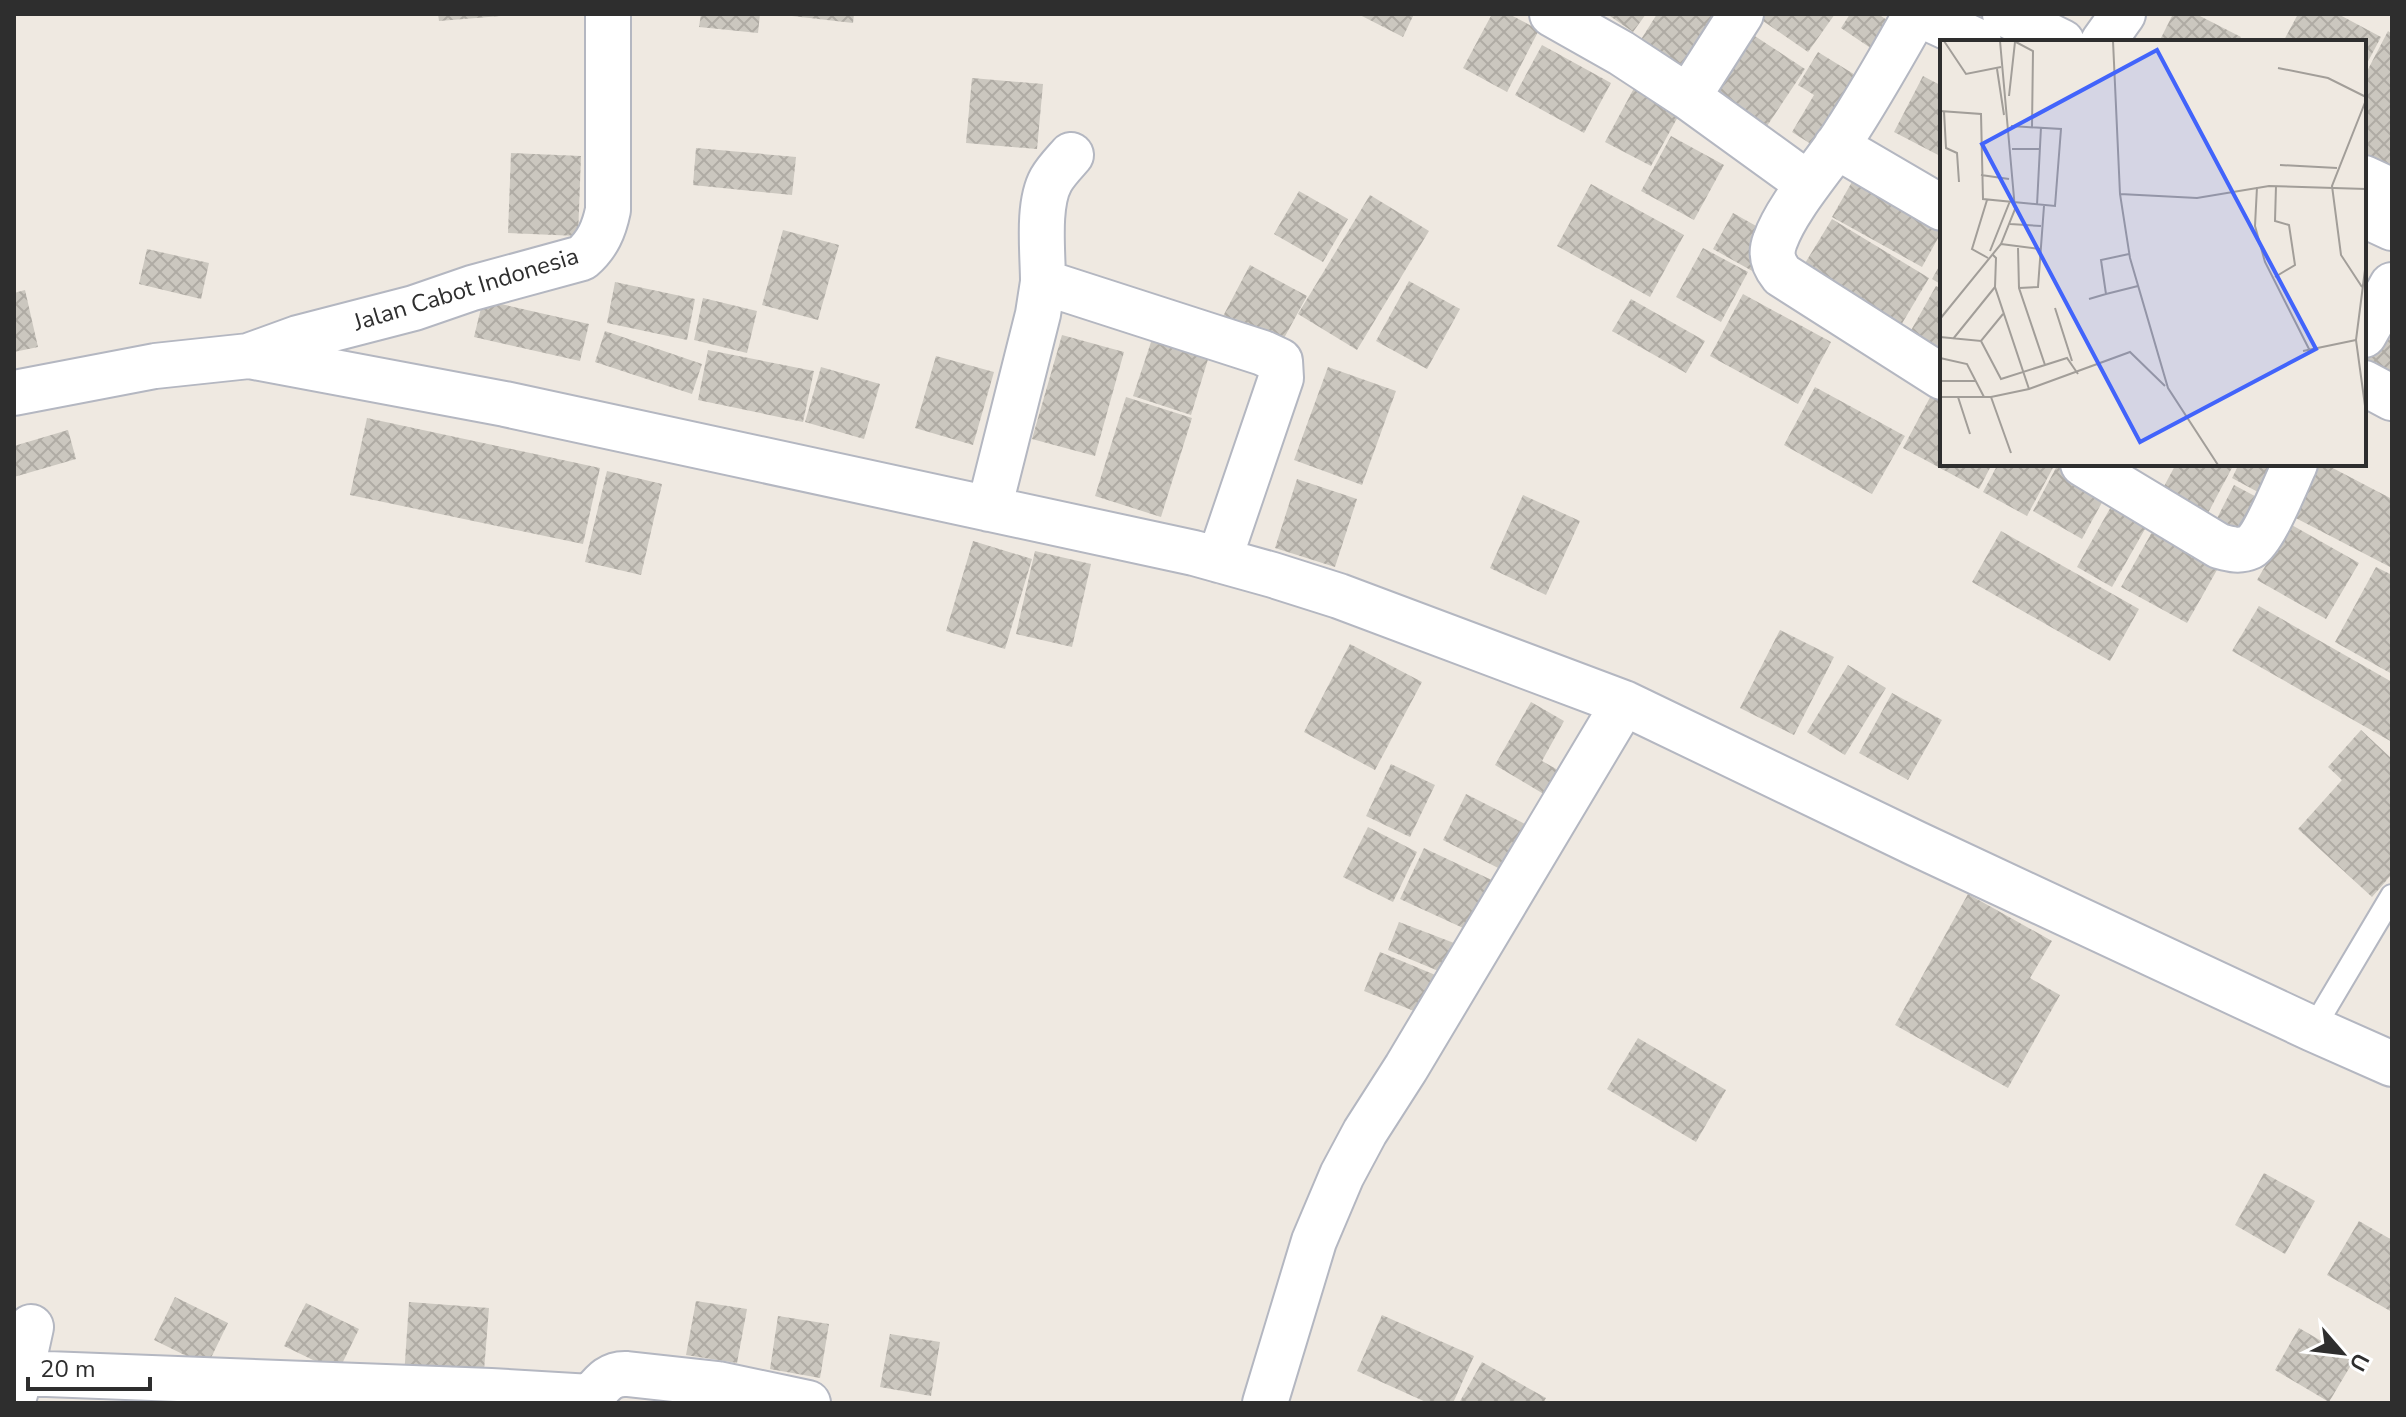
<svg xmlns="http://www.w3.org/2000/svg" width="2406" height="1417" font-family="'Nunito Sans',sans-serif">
  <style>
    .building { fill: url(#building-cross-hatch) }
    .lines { fill: none; stroke-linecap: round; stroke-linejoin: round }
    .lane-casing { stroke: #b4b7c1; stroke-width: 26 }
    .street-casing { stroke: #b4b7c1; stroke-width: 48 }
    .lane { stroke: #fff; stroke-width: 22 }
    .street { stroke: #fff; stroke-width: 44 }
    .labels { text-anchor: middle; dominant-baseline: central; stroke-width: 7; stroke-linejoin: round; paint-order: stroke }
    .street-label { font-size: 24px; fill: #2e2e2e; stroke: #fff }
    .inset-road { fill: none; stroke: #a29e99; stroke-width: 2 }
    .view { fill: #4264fb; fill-opacity: 0.15; stroke: #4264fb; stroke-width: 4 }
    .inset-edge { fill: none; stroke: #2e2e2e; stroke-width: 4 }
  </style>
  <defs>
    <pattern id="building-cross-hatch" width="8" height="8" patternUnits="userSpaceOnUse" patternTransform="scale(2)"><rect width="8" height="8" fill="#cbc7bf"/><path d="M0 0l8 8M0 8l8-8" fill="none" stroke="#afaba4"/></pattern>
  </defs>
  <rect width="100%" height="100%" fill="#efe9e1"/>
  <!-- building -->
  <path class="building" d="M438 14H501V16L439 21Z
    M701 14H760L758 33 699 27Z
    M792 14H854L853 23 792 16Z
    M1358 14H1414L1403 37Z
    M1492 14H1509L1539 30 1507 92 1463 68Z
    M1607 14H1646L1633 32Z
    M1657 14H1708L1723 24 1692 74 1640 41Z
    M1753 14H1835L1808 52Z
    M1850 14H1878L1893 24 1875 51 1841 28Z
    M2173 14H2196L2241 37 2238 42H2159Z
    M2298 14H2338L2381 37 2364 69V42H2283Z
    M1741 27 1805 69 1763 132 1700 90Z
    M2388 31 2392 34V174L2364 159V77Z
    M1542 45 1611 83 1584 133 1515 95Z
    M1818 52 1865 81 1822 151 1792 132 1814 95 1798 85Z
    M1923 76 1942 86V157L1894 132Z
    M1640 77 1686 102 1651 166 1605 142Z
    M972 78 1043 84 1037 149 966 143Z
    M1671 136 1724 165 1694 220 1641 191Z
    M696 148 796 157 792 195 693 185Z
    M511 153 581 156 578 236 508 233Z
    M1861 166 1942 211V231L1922 267 1832 217Z
    M1591 184 1684 235 1650 297 1557 246Z
    M1299 191 1348 219 1323 262 1274 234Z
    M1370 195 1429 231 1357 350 1298 314Z
    M1733 213 1774 236 1754 272 1713 249Z
    M1832 219 1929 278 1894 337 1796 278Z
    M783 230 839 245 818 320 762 305Z
    M1703 248 1748 272 1721 322 1676 297Z
    M147 249 209 263 201 299 139 284Z
    M1942 261V285L1932 279Z
    M1250 265 1307 296 1277 351 1221 320Z
    M1409 281 1460 309 1427 369 1376 341Z
    M615 282 695 299 687 340 607 323Z
    M1936 286 1942 289V362L1905 341Z
    M25 290 38 347 14 352V293Z
    M1743 294 1831 342 1798 404 1710 356Z
    M703 298 757 311 747 353 694 340Z
    M1631 299 1705 341 1686 373 1612 331Z
    M483 300 589 324 580 361 474 337Z
    M2392 301V385L2364 369V352Z
    M1157 324 1213 343 1191 415 1133 396Z
    M605 331 702 364 692 394 595 362Z
    M1062 335 1124 352 1095 456 1032 439Z
    M708 350 814 371 803 422 698 400Z
    M936 356 994 372 973 445 915 428Z
    M821 367 880 384 864 439 805 422Z
    M1328 367 1396 391 1362 485 1294 460Z
    M1815 387 1905 436 1872 494 1784 445Z
    M1935 388 1942 392V464H1992L1979 489 1903 448Z
    M1126 397 1192 418 1161 517 1095 496Z
    M367 418 600 468 583 544 350 495Z
    M68 430 76 459 14 477V446Z
    M1998 464H2055L2027 516 1983 492Z
    M2058 464H2070L2111 486 2082 539 2033 511Z
    M2176 464H2234L2208 513 2162 490Z
    M2239 464H2287L2269 498 2232 478Z
    M2310 464H2325L2392 499V568L2284 512Z
    M607 471 662 484 641 575 585 562Z
    M1297 479 1357 499 1335 567 1275 548Z
    M2234 485 2266 502 2242 546 2211 530Z
    M1523 495 1580 521 1546 595 1490 568Z
    M2117 496 2153 515 2112 587 2077 567Z
    M2160 518 2226 554 2187 623 2121 587Z
    M2290 524 2359 563 2326 619 2257 580Z
    M2001 531 2139 609 2110 661 1972 582Z
    M973 541 1032 559 1005 649 946 631Z
    M1035 551 1091 564 1072 647 1016 634Z
    M2376 567 2392 575V674L2335 642Z
    M2259 606 2392 682V742L2232 651Z
    M1780 630 1834 657 1794 735 1740 708Z
    M1350 644 1422 682 1375 770 1304 732Z
    M1848 665 1886 688 1845 755 1807 732Z
    M1892 693 1942 720 1908 780 1859 753Z
    M1531 702 1564 721 1542 761 1572 778 1557 802 1495 765Z
    M2361 730 2392 759V874L2372 897 2298 829 2342 780 2328 767Z
    M1391 764 1435 785 1410 837 1366 816Z
    M1466 794 1533 828 1510 874 1443 840Z
    M1368 827 1417 852 1393 902 1343 877Z
    M1424 848 1498 883 1474 933 1400 899Z
    M1968 894 2052 941 2030 978 2060 995 2008 1088 1895 1025Z
    M1399 922 1454 943 1441 972 1388 950Z
    M1380 952 1445 979 1429 1017 1364 991Z
    M1638 1038 1726 1090 1696 1142 1607 1089Z
    M2264 1173 2315 1201 2285 1254 2235 1225Z
    M2359 1221 2392 1240V1312L2327 1275Z
    M175 1297 228 1323 207 1366 154 1340Z
    M696 1301 747 1309 737 1363 686 1355Z
    M409 1302 489 1308 483 1383 404 1377Z
    M306 1303 359 1329 338 1372 284 1346Z
    M1382 1315 1474 1356 1453 1403H1428L1357 1371Z
    M778 1316 829 1324 820 1378 770 1369Z
    M2299 1328 2354 1360 2329 1402 2275 1370Z
    M890 1334 940 1342 931 1396 880 1387Z
    M1482 1362 1546 1398 1543 1403H1459Z"/>
  <g class="lines">
    <defs>
      <path id="lane" d="M2313 1029 2392 896"/>
      <path id="street" d="M1552 14 1621 53 1688 97 1808 184
        M1916 14C1890 59 1865 105 1836 147 1817 174 1786 210 1775 241 1770 254 1773 264 1782 275L1942 377
        M1919 14 1979 42
        M2005 14 2062 42
        M2103 42 2123 14
        M1688 97 1741 14
        M1836 146 1942 208
        M1071 155C1064 163 1056 171 1051 180 1037 205 1043 253 1043 282L1263 353 1280 361 1281 378 1219 560
        M2364 178 2392 191
        M2364 215 2392 228
        M2364 335 2392 285
        M251 355 298 338 414 308 472 288 582 258C598 244 604 229 608 210V14
        M2364 383 2392 398
        M14 393 155 366 249 356 505 404 1194 553 1273 575 1339 596 1624 703 1917 844 2313 1029 2392 1064
        M2083 464 2219 546C2230 549 2239 552 2250 547 2264 539 2287 481 2295 464
        M989 509 1038 314 1043 282
        M21 1373 491 1391 591 1397C602 1384 609 1373 627 1374L718 1384 808 1403
        M14 1397 21 1373 31 1327
        M1265 1403 1314 1241 1342 1175 1365 1132 1406 1068 1624 703"/>
    </defs>
    <!-- lane casing -->
    <use href="#lane" class="lane-casing"/>
    <!-- street casing -->
    <use href="#street" class="street-casing"/>
    <!-- lane -->
    <use href="#lane" class="lane"/>
    <!-- street -->
    <use href="#street" class="street"/>
  </g>
  <g class="labels">
    <!-- street labels -->
    <g class="street-label">
      <text transform="translate(466 289) rotate(-17)">Jalan Cabot Indonesia</text>
    </g>
  </g>
  <!-- overview -->
  <g transform="translate(1940 40)">
    <rect width="426" height="426" fill="#efe9e1"/>
    <path class="inset-road" d="M4 1 26 34 61 27M74 1 93 11 92 87M173 1 180 154 190 218 228 348 278 425M338 28 388 38 426 57M57 29 64 75M69 56 75 2M0 71 41 74 43 159 115 166 121 89 71 86M4 71 6 108 17 113 19 142M72 109H99M340 125 397 128M41 135 69 139M317 147 315 186 325 222 369 309M180 154 257 158 329 146 426 149M47 160 32 209 48 218M97 165 101 87M70 184 101 186M61 204 100 209M78 208 79 248 105 325M50 211 70 161M52 214 56 218 55 247 89 349M426 222 416 300 426 373M335 237 355 225 349 185 335 181 336 146M422 247 401 215 392 146 426 60M79 248 98 247 104 166M166 254 198 246M149 259 166 254 161 220 189 214M115 268 132 321M0 279 61 204 75 169 60 1M0 297 41 301 63 274M13 299 55 247M41 301 61 339 127 318 138 334M363 311 416 300M0 318 27 324 44 357M0 341H36M0 357H51L89 349 190 312 225 346M18 357 30 394M51 357 71 413"/>
    <path class="view" d="M217 10 376 309 200 402 42 104Z"/>
    <rect width="426" height="426" class="inset-edge"/>
  </g>
  <!-- border -->
  <rect width="2406" height="1417" fill="none" stroke="#2e2e2e" stroke-width="32"/>
  <!-- north arrow -->
  <g transform="translate(2342 1353) rotate(118)" stroke="#ffffff" stroke-width="6" paint-order="stroke">
  <path d="M0-6L14 30L0 20L-14 30Z" fill="#2e2e2e"/>
  <text y="-12" font-size="22" font-weight="bold" text-anchor="middle" fill="#2e2e2e">U</text>
  </g>
  <!-- scale -->
  <path d="M28 1377v12h122v-12" fill="none" stroke="#2e2e2e" stroke-width="4"/>
  <text x="40" y="1377" font-size="24" fill="#2e2e2e" stroke="#ffffff" stroke-width="6" paint-order="stroke">20 m</text>
</svg>
